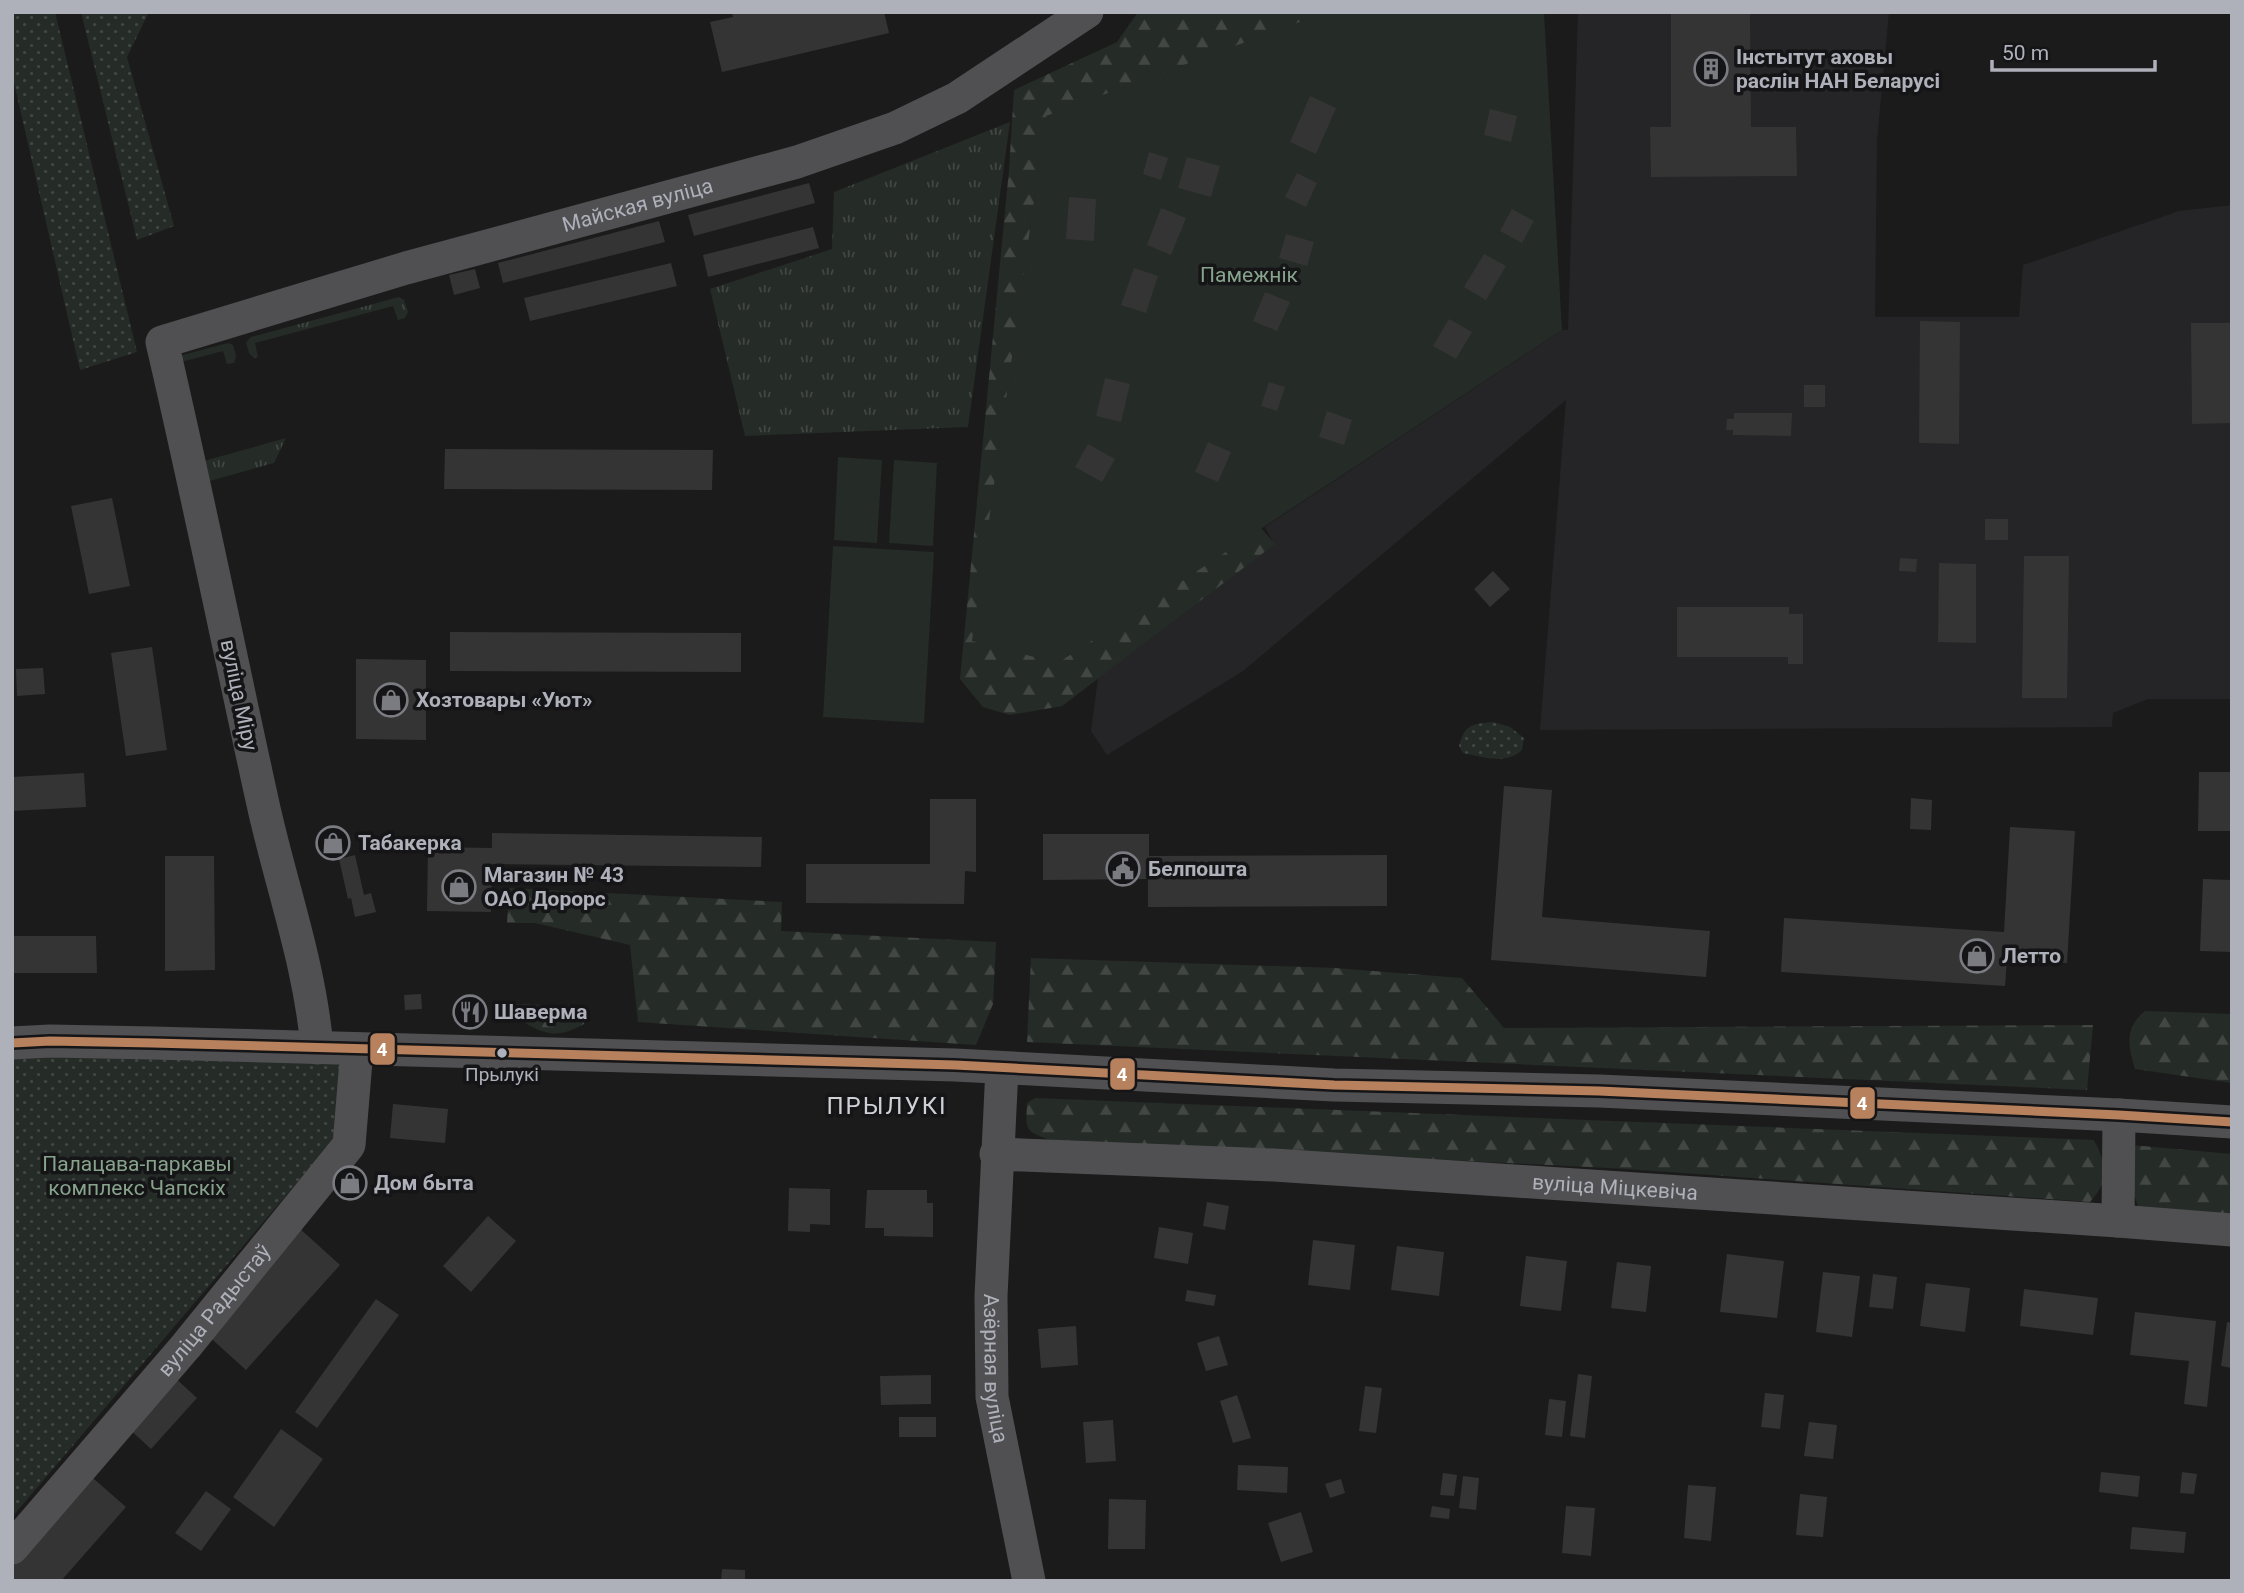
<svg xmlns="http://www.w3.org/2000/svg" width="2244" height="1593" font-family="Roboto,sans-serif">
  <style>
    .built { fill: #252527 }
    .grass { fill: url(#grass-tufts) }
    .forest { fill: url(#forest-firs) }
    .park { fill: url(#park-dots) }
    .garden { fill: #252b26 }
    .building { fill: #343435 }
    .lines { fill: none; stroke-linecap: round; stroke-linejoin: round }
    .minor { stroke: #505053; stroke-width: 33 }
    .bus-1-casing { stroke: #151517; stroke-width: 14 }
    .bus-1 { stroke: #b6815c; stroke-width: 9 }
    .bus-dot { fill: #aeb0ba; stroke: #151517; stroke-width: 2.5 }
    .labels { text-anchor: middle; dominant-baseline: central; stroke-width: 7; stroke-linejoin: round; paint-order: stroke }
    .bus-label { font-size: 19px; fill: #aeb0ba; stroke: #151517 }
    .poi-label { font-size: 21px; font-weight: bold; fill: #aeb0ba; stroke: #151517; text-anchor: start }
    .street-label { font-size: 21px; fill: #aeb0ba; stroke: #151517 }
    .park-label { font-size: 21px; fill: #87a38c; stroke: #151517 }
    .quarter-label { font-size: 24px; letter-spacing: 2px; fill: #ced0d6; stroke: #151517 }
    .line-badge { stroke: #151517; stroke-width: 2.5 }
    .badge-label { font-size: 19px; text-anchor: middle; font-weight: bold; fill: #fff }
  </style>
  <defs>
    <pattern id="grass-tufts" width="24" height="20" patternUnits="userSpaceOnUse" patternTransform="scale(1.75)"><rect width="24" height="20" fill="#252b26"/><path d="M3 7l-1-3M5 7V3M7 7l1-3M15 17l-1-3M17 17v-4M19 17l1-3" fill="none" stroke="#424743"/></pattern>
    <pattern id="forest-firs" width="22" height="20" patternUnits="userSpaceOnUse" patternTransform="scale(1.75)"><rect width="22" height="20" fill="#252b26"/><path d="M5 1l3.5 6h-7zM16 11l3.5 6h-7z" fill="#424743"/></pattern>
    <pattern id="park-dots" width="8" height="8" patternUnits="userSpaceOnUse" patternTransform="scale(1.75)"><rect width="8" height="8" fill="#252b26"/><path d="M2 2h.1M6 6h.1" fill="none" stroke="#424743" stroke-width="1.8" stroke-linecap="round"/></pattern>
  </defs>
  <rect width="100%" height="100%" fill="#1b1b1b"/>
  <!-- built -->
  <path class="built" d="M1578 12H1889L1877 140 1875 317H2019L2023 265 2179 211 2232 205V699H2148L2113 713 2112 727 1540 730 1566 400 1243 671 1107 755 1091 731 1098 678 1274 544 1265 527 1562 330H1568Z"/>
  <!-- grass -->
  <path class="grass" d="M1010 122 968 427 745 436 710 289 832 249 834 192Z
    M399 297 404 300 408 312 405 318 398 320 393 306 255 343 258 357 254 358 249 353 246 342 251 337Z
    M228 343 233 345 236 356 234 363 227 364 223 351 177 363 204 461 286 438 274 463 206 482 175 357Z"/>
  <!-- forest -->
  <path class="forest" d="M1138 12H1394L1244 509 1275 544 1062 706 1010 715 983 707 960 679 1009 170 1014 90 1117 42Z
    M509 888 782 902 781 931 996 942 993 1004 976 1045 638 1022 630 945 535 923H507Z
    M1031 958 1335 968 1462 978 1504 1028 2093 1025 2087 1090 1027 1042Z
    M516 1004 580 1006 585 1017 584 1024C557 1039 545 1035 520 1020Z
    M2145 1011 2232 1014V1083L2135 1069C2128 1046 2124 1028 2145 1011Z
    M1035 1098 2094 1140C2107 1166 2110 1179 2090 1202L1627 1169 1050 1140C1024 1131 1026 1130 1027 1103Z
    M2131 1145 2232 1154V1216L2139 1209 2133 1192Z"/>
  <!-- park -->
  <path class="park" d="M12 12H55L137 352 80 370 12 74Z
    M81 12H149L127 57 174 226 137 240Z
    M1493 722 1510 727 1524 738 1522 750C1506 765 1483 757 1463 753L1459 746C1465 724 1472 724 1493 722Z
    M12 1049 367 1056 364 1104 12 1517Z"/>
  <!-- garden -->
  <path class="garden" d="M1332 12H1544L1562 330 1058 663 972 641 1046 116 1308 19Z
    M838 457 882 460 877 543 834 540Z
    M894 460 937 463 933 546 889 543Z
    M833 546 934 552 924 723 823 717Z"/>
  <!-- building -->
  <path class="building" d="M742 12H884L889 33 722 72 710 22 733 17 732 14Z
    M1671 12H1750L1751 127H1796L1797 176 1651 177 1650 127H1671Z
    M1310 96 1336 108 1316 154 1290 142Z
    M1490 109 1517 116 1511 142 1484 135Z
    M1149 152 1168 158 1161 180 1143 174Z
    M1187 157 1220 166 1211 197 1178 188Z
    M1297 173 1317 183 1306 207 1285 197Z
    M809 183 815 203 694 236 688 215Z
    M1069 197 1096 199 1094 241 1066 239Z
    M1161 208 1186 218 1171 255 1147 245Z
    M1512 209 1534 221 1522 243 1500 231Z
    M659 221 665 242 503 283 498 263Z
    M813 227 819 248 708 277 703 255Z
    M1286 234 1314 242 1307 266 1279 258Z
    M1484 254 1506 266 1486 300 1464 287Z
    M671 263 677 286 530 321 524 298Z
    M1134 268 1158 276 1146 313 1121 305Z
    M475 269 480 288 454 295 449 275Z
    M1265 292 1290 302 1277 331 1253 321Z
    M1449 319 1472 332 1456 359 1433 346Z
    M1920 321 1960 322 1959 444 1919 443Z
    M2191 323H2232V423L2192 424Z
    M1105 378 1130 384 1121 422 1096 416Z
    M1269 382 1285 387 1277 411 1261 406Z
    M1804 385H1825V407H1804Z
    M1327 411 1352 420 1344 445 1319 437Z
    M1734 413H1792L1791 436 1733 435V430H1726L1727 419H1734Z
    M1208 442 1231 452 1218 482 1195 472Z
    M1088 444 1115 459 1102 482 1075 467Z
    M445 449 713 450 712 490 444 489Z
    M112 498 130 586 89 594 71 506Z
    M1985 519H2008V540H1985Z
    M2024 556H2069L2067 698H2022Z
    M1900 558 1917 559 1916 572 1899 571Z
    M1939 563 1976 564V643L1938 642Z
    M1493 571 1510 589 1490 607 1474 589Z
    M1677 607H1789V614H1803V664H1788V657H1677Z
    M450 632 741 633V672L450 671Z
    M152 647 167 750 126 756 111 653Z
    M356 659 426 660V740L356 739Z
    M43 668 45 694 17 696 16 669Z
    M2199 772H2232V831H2198Z
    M84 773 86 807 12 811V777Z
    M1504 786 1552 790 1542 917 1710 931 1706 977 1491 960Z
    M1911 798 1932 800 1931 830 1910 829Z
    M930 799H976V872L965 871 964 904 806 903V864H930Z
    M2010 827 2075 831 2067 963 2007 959 2005 986 1781 972 1784 918 2004 932Z
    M492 833 762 837 761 867 492 864 491 912 427 911 428 847 492 848Z
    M1043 834H1149V856L1387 855V906L1148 907V879L1043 880Z
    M355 855 364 895 371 893 376 912 355 917 351 898 348 899 339 859Z
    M165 856H214L215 970 165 971Z
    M2203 879 2232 880V952L2200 951Z
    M12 936H96L97 973H12Z
    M421 994 422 1009 405 1010 404 995Z
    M393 1104 448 1109 445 1143 390 1138Z
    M349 1168 365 1182 351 1197 336 1183Z
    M789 1188 830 1189V1225L810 1224V1232L788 1231Z
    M867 1190H927V1203H933V1237L884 1236V1228H865Z
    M1207 1202 1229 1206 1225 1230 1203 1226Z
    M488 1216 516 1241 471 1292 443 1266Z
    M298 1227 340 1265 246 1370 204 1332Z
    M1159 1227 1193 1233 1188 1264 1154 1258Z
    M1313 1240 1355 1245 1350 1290 1308 1285Z
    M1397 1246 1444 1252 1439 1296 1391 1290Z
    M1727 1254 1784 1261 1777 1318 1720 1312Z
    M1526 1256 1567 1261 1561 1311 1520 1306Z
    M1617 1262 1651 1266 1646 1312 1611 1308Z
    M1823 1272 1860 1276 1852 1337 1816 1332Z
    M1873 1274 1897 1277 1893 1309 1869 1307Z
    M1926 1283 1970 1288 1965 1332 1920 1326Z
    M2024 1289 2098 1298 2093 1335 2020 1326Z
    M1187 1290 1216 1295 1214 1306 1185 1301Z
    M376 1299 399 1315 317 1428 295 1412Z
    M2135 1312 2216 1321 2207 1407 2184 1404 2189 1361 2130 1355Z
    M2227 1322 2232 1323V1368L2221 1366Z
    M1076 1326 1078 1365 1041 1368 1038 1329Z
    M1219 1336 1228 1365 1206 1371 1197 1343Z
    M1578 1374 1592 1376 1585 1438 1570 1436Z
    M172 1375 197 1398 151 1449 125 1425Z
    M931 1375V1404L881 1405 880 1376Z
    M1365 1386 1382 1388 1376 1433 1359 1431Z
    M1765 1393 1784 1395 1780 1429 1761 1427Z
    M1237 1395 1251 1438 1233 1443 1220 1401Z
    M1549 1399 1566 1401 1562 1437 1545 1435Z
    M899 1417H936V1437H899Z
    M1113 1420 1116 1461 1086 1463 1083 1422Z
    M1809 1422 1837 1425 1833 1459 1804 1456Z
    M281 1429 323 1459 274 1527 233 1497Z
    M1238 1465 1288 1467 1287 1493 1237 1490Z
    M86 1472 126 1507 61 1581H12V1555Z
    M2101 1472 2140 1476 2138 1497 2099 1492Z
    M2182 1472 2197 1474 2194 1494 2180 1493Z
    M1443 1473 1457 1475 1454 1496 1440 1495Z
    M1463 1476 1479 1478 1476 1510 1459 1508Z
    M1341 1479 1345 1493 1330 1498 1325 1484Z
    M1688 1485 1716 1487 1711 1541 1684 1538Z
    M206 1491 231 1509 201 1551 175 1533Z
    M1800 1494 1827 1497 1823 1537 1796 1535Z
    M1109 1499 1146 1500 1145 1549H1108Z
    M1432 1506 1450 1509 1449 1519 1430 1517Z
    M1566 1506 1595 1508 1591 1556 1562 1553Z
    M1301 1512 1313 1552 1281 1562 1268 1523Z
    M2132 1527 2186 1532 2184 1553 2130 1549Z
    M722 1569 745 1570V1581H721Z"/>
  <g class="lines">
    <!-- minor -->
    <g class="minor">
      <path d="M12 1043 50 1041 153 1043 955 1065 1334 1085 1599 1091 2119 1115 2232 1122"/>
      <path id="s1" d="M317 1048C310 964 281 886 263 804 229 650 198 496 162 342L406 268 797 162 895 128 957 98 1087 12"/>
      <path id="s2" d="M1002 1068 991 1296 992 1397 1029 1581"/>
      <path id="s3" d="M996 1154 1274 1165 2118 1221 2232 1230"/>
      <path d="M2118 1221 2119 1115"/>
      <path id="s4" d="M12 1548 186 1346 349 1145 357 1049"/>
    </g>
    <defs>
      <path id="bus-1" d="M12 1043 50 1041 153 1043 955 1065 1334 1085 1599 1091 2119 1115 2232 1122"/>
    </defs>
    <!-- bus-1 casing -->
    <use href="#bus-1" class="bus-1-casing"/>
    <!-- bus-1 -->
    <use href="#bus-1" class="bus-1"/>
  </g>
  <!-- icons -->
  <defs>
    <symbol id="building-ring" viewBox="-11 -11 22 22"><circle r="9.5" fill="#151517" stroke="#7b7c82" stroke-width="1.5"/><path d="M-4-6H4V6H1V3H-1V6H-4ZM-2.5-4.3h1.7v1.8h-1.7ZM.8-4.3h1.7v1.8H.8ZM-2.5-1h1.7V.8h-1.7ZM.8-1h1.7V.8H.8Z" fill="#7b7c82"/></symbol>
    <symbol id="shop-ring" viewBox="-11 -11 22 22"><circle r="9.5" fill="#151517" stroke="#7b7c82" stroke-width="1.5"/><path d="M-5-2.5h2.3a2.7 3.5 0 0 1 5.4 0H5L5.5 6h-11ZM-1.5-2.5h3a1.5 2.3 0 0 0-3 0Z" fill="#7b7c82"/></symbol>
    <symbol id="civic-ring" viewBox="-11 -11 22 22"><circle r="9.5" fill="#151517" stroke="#7b7c82" stroke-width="1.5"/><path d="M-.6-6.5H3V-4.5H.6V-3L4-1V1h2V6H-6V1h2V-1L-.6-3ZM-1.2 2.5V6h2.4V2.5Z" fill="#7b7c82"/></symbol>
    <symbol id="restaurant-ring" viewBox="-11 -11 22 22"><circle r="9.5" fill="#151517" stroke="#7b7c82" stroke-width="1.5"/><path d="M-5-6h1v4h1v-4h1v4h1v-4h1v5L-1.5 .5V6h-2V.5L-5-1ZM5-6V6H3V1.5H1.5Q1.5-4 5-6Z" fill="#7b7c82"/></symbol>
  </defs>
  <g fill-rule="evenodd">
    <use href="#building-ring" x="1692" y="50" width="38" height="38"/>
    <use href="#shop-ring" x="372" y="681" width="38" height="38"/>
    <use href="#shop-ring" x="314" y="824" width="38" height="38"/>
    <use href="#civic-ring" x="1104" y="850" width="38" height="38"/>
    <use href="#shop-ring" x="440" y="868" width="38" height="38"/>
    <use href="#shop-ring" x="1958" y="937" width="38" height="38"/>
    <use href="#restaurant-ring" x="451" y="993" width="38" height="38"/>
    <use href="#shop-ring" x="331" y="1164" width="38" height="38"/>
  </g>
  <!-- markers -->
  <circle class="bus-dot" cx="502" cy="1053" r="6"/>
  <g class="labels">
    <!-- bus labels -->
    <g class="bus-label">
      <text x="502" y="1074">Прылукі</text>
    </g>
    <!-- poi labels -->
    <g class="poi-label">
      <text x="1736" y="57">Інстытут аховы<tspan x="1736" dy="24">раслін НАН Беларусі</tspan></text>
      <text x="416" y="700">Хозтовары «Уют»</text>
      <text x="358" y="843">Табакерка</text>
      <text x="1148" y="869">Белпошта</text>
      <text x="484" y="875">Магазин № 43<tspan x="484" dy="24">ОАО Дорорс</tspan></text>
      <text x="2002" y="956">Летто</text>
      <text x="494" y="1012">Шаверма</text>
      <text x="374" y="1183">Дом быта</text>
    </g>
    <!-- street labels -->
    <g class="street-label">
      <text stroke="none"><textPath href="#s1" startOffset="1218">Майская вуліца</textPath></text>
      <text transform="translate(239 695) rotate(78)">вуліца Міру</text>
      <text stroke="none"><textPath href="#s3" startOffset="620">вуліца Міцкевіча</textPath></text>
      <text stroke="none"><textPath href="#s4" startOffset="312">вуліца Радыстаў</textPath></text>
      <text stroke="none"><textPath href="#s2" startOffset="301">Азёрная вуліца</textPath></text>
    </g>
    <!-- park labels -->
    <g class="park-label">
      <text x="1249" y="275">Памежнік</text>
      <text x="137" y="1164">Палацава-паркавы<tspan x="137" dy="24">комплекс Чапскіх</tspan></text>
    </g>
    <!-- quarter labels -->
    <g class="quarter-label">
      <text x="887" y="1106">ПРЫЛУКІ</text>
    </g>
  </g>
  <g class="line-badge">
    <rect x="369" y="1032" width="27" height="34" rx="7" fill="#b6815c"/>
    <rect x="1109" y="1057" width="27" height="34" rx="7" fill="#b6815c"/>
    <rect x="1849" y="1086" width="27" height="34" rx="7" fill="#b6815c"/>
  </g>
  <g class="badge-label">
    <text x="382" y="1056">4</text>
    <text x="1122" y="1081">4</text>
    <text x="1862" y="1110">4</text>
  </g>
  <!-- border -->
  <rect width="2244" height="1593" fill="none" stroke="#aeb0ba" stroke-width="28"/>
  <!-- scale -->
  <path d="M1992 60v10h163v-10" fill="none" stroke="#aeb0ba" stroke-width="3.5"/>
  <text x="2002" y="60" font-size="21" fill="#aeb0ba" stroke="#151517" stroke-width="5" paint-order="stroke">50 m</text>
</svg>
